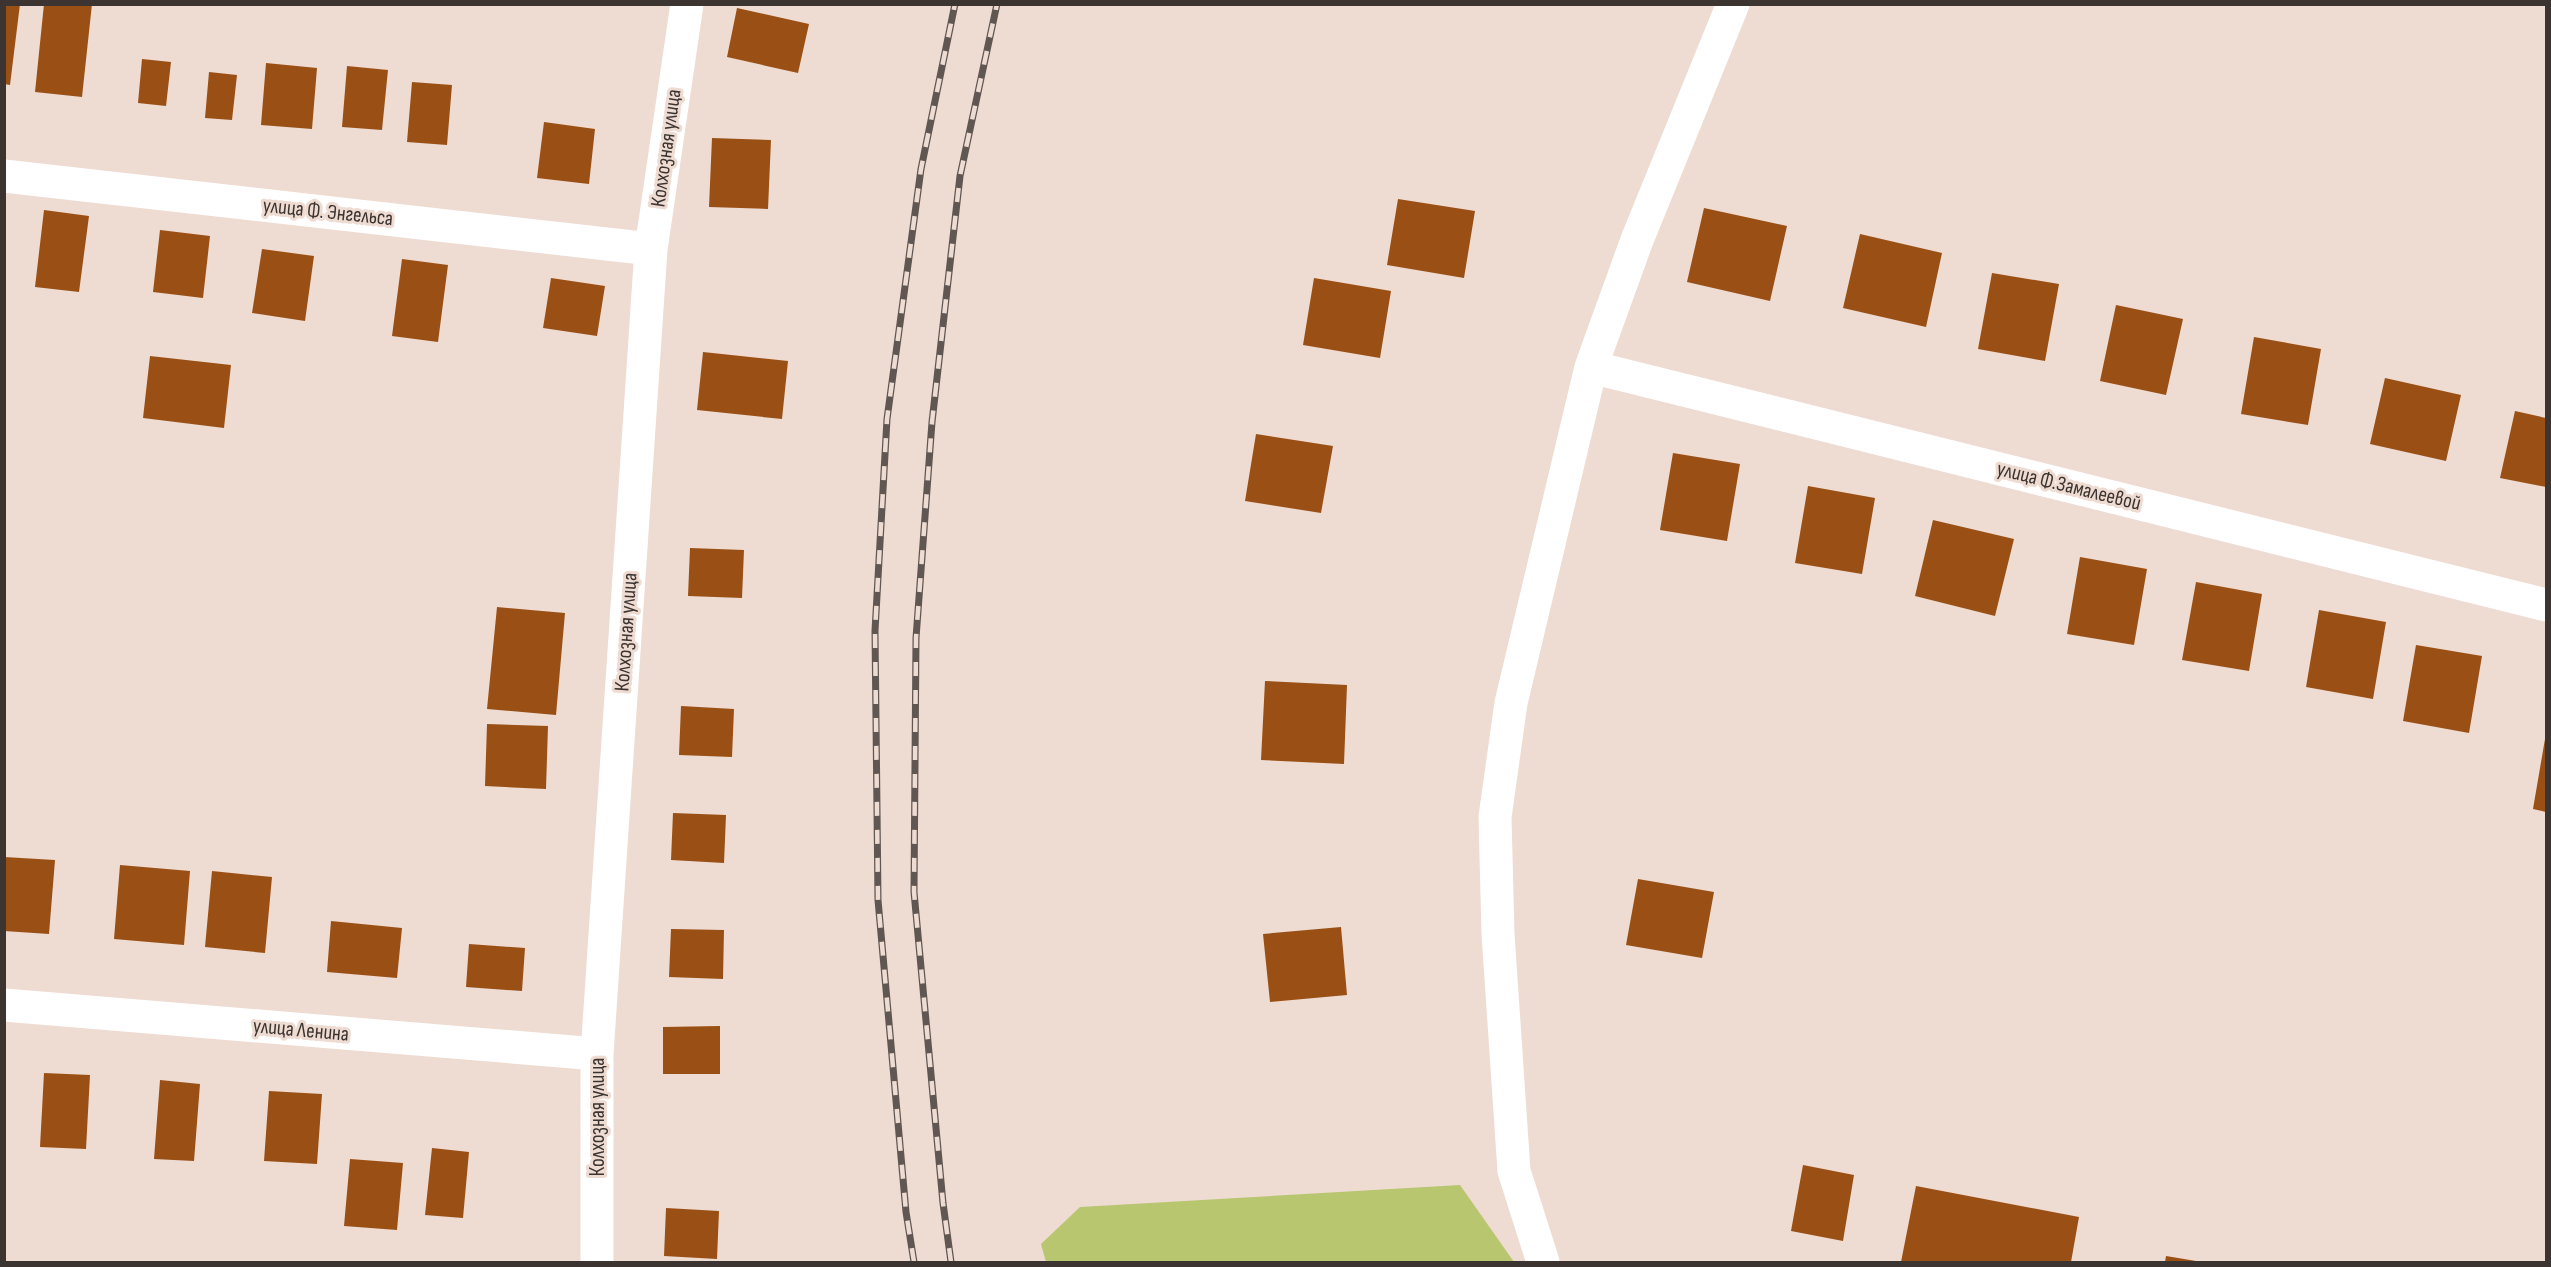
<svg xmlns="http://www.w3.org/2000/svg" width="2551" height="1267" font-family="'Sofia Sans Condensed',sans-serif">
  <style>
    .green { fill: #b8c66f }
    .building { fill: #9a5015 }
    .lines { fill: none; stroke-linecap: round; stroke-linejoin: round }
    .minor { stroke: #fff; stroke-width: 33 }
    .rail-casing { stroke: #605752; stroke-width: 7 }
    .rail { stroke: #eedbd2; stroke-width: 4.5; stroke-dasharray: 14; stroke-linecap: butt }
    .labels { text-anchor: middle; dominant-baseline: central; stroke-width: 6; stroke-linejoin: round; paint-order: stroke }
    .street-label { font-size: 21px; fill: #3b3430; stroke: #eedbd2 }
  </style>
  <rect width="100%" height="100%" fill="#eedbd2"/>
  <!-- green -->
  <path class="green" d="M1460 1185 1514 1262H1046L1041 1244 1080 1207Z"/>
  <!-- building -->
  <path class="building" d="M4 4H20L10 85 4 84Z
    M44 4H92L82 97 35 92Z
    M737 8 809 24 798 73 727 57Z
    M142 59 171 62 166 106 138 103Z
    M266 63 317 68 312 129 261 125Z
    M347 66 388 70 382 130 342 127Z
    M209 72 237 75 232 120 205 118Z
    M412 82 452 85 447 145 407 142Z
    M544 122 595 129 589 184 537 178Z
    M712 138 771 140 768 209 709 207Z
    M1398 199 1475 211 1464 278 1387 265Z
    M1704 208 1787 226 1770 301 1687 282Z
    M44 210 89 216 79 292 35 287Z
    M160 230 210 236 203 298 153 292Z
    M1860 234 1942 253 1926 327 1843 308Z
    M262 249 314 256 305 321 252 313Z
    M402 259 448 265 438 342 392 336Z
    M1992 273 2059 284 2045 361 1978 349Z
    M551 278 605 286 597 336 543 328Z
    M1314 278 1391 291 1380 358 1303 345Z
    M2116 305 2183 319 2166 395 2100 381Z
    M2254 337 2321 349 2308 425 2241 414Z
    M703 352 788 361 782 419 697 410Z
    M150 356 231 365 224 428 143 418Z
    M2385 378 2461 395 2446 461 2370 444Z
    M2515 411 2546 418V487L2500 478Z
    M1256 434 1333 446 1321 513 1245 501Z
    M1673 453 1740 464 1727 541 1660 530Z
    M1808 486 1875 498 1862 574 1795 563Z
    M1933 520 2014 539 1995 616 1915 596Z
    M690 548 744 550 742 598 688 596Z
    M2080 557 2147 569 2134 645 2067 634Z
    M2196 582 2262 594 2249 671 2182 660Z
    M497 607 565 613 556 715 487 709Z
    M2319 610 2386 622 2373 699 2306 687Z
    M2416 645 2482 656 2469 733 2403 721Z
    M1265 681 1347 685 1344 764 1261 760Z
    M681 706 734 709 732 757 679 755Z
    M487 724 548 726 546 789 485 786Z
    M2545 739H2546V812L2533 809Z
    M673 813 726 815 724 863 671 860Z
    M4 857 55 860 49 934 4 931Z
    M120 865 190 871 184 945 114 939Z
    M212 871 272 877 265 953 205 947Z
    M1638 879 1714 892 1702 958 1626 945Z
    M331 921 402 928 397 978 327 972Z
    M1341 927 1347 995 1270 1002 1263 934Z
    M671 929 724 930 723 979 669 977Z
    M469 944 525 948 522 991 466 987Z
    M720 1026V1074H663V1027Z
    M44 1073 90 1075 86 1149 40 1147Z
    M160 1080 200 1084 194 1161 154 1159Z
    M269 1091 322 1094 317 1164 264 1161Z
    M432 1148 469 1152 463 1218 425 1215Z
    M350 1159 403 1163 397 1230 344 1226Z
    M1803 1165 1854 1175 1843 1241 1791 1231Z
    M1916 1186 2079 1217 2071 1262H1901Z
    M666 1208 719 1211 717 1259 664 1256Z
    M2166 1256 2196 1261V1262H2165Z"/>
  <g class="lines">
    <!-- minor -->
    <path class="minor" d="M4 176 651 249
      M1591 367 2546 605
      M4 1005 597 1054
      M597 1262V1054L651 249 687 4
      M1543 1262 1514 1171 1498 934 1495 817 1511 703 1591 367 1637 240 1733 4"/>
    <defs>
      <path id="rail" d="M914 1262 906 1212 878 900 875 631 887 419 921 169 955 4
        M951 1262 943 1203 914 892 916 638 932 422 960 176 997 4"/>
    </defs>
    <!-- rail casing -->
    <use href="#rail" class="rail-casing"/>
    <!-- rail -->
    <use href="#rail" class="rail"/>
  </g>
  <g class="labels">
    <!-- street labels -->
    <g class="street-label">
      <text transform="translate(666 148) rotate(-82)">Колхозная улица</text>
      <text transform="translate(328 212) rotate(6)">улица Ф. Энгельса</text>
      <text transform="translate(2069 486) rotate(14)">улица Ф.Замалеевой</text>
      <text transform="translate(626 632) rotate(-86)">Колхозная улица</text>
      <text transform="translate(301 1030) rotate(5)">улица Ленина</text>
      <text transform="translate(597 1117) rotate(-90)">Колхозная улица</text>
    </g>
  </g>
  <!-- border -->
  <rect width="2551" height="1267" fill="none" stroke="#3b3430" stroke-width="12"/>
</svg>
